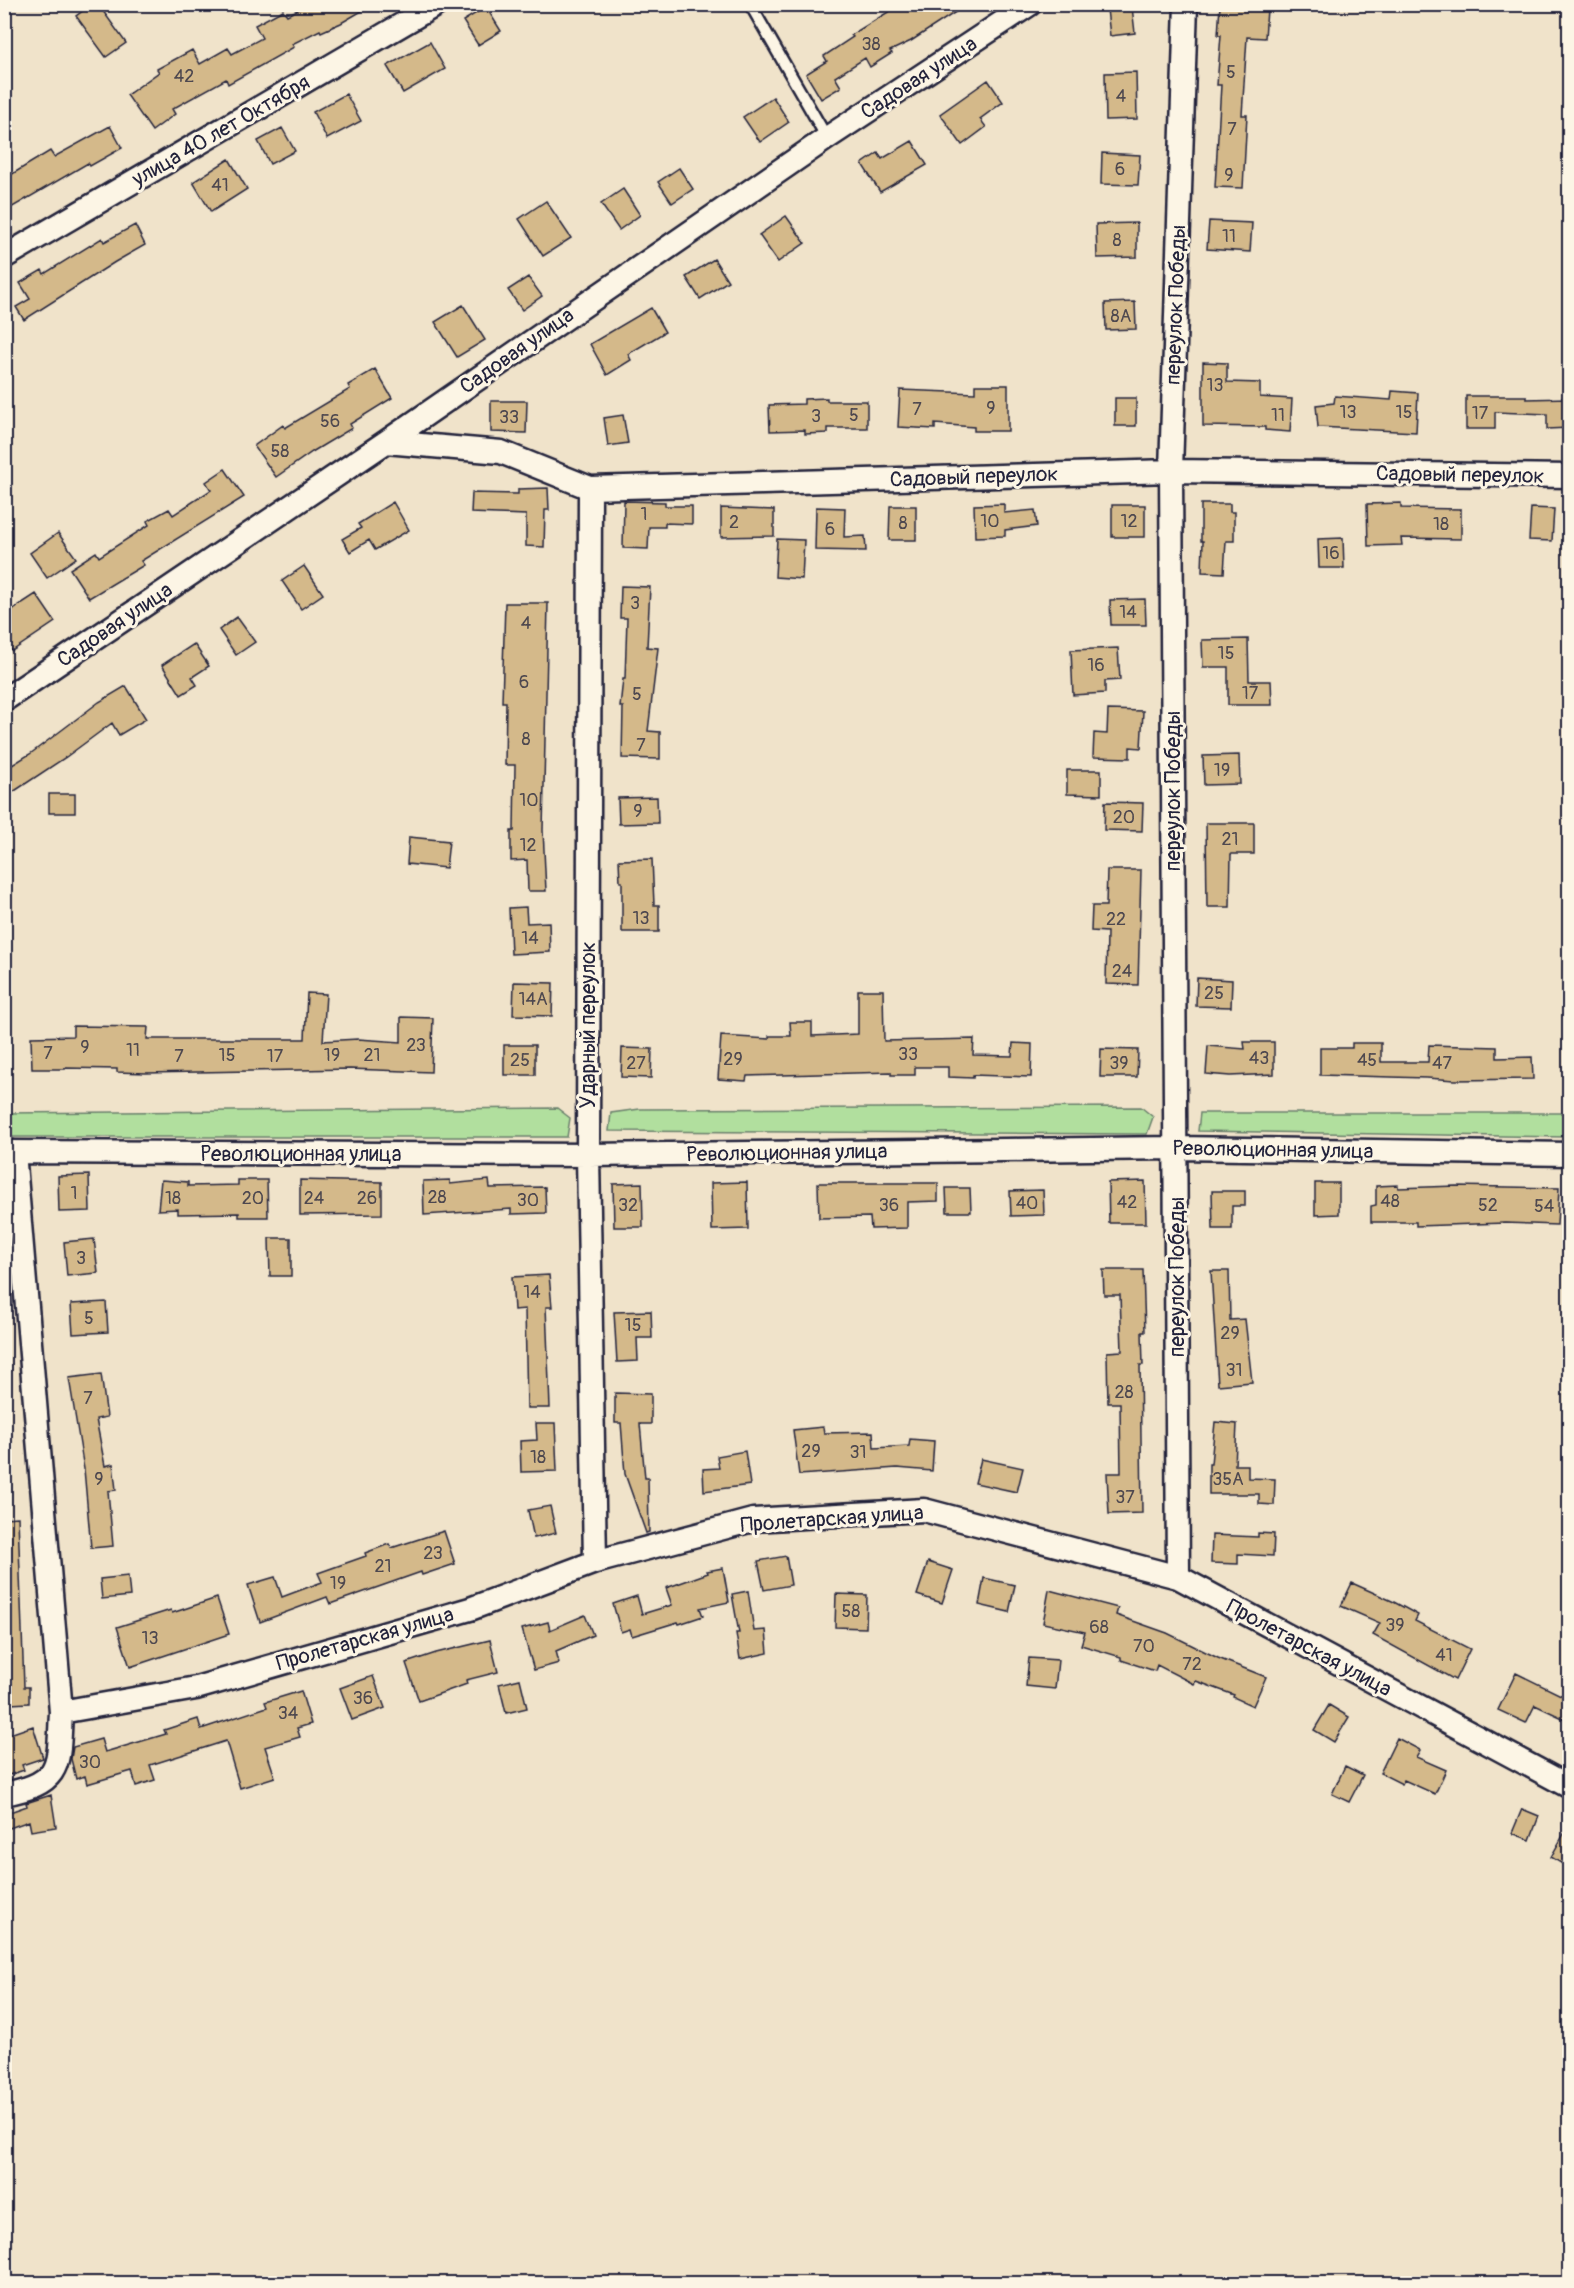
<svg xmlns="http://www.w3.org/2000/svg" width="1574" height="2288" font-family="Pangolin,sans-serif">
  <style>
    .green { fill: #b1df9e; stroke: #6a806c; stroke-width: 1.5 }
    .building { fill: #d4b98a; stroke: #22223b; stroke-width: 1.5 }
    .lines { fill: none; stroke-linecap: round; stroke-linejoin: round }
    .lane-casing { stroke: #22223b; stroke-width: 15 }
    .street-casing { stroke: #22223b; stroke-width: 27 }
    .lane { stroke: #fcf5e5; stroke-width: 10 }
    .street { stroke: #fcf5e5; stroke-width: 22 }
    .labels { text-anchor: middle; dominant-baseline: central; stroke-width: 6; stroke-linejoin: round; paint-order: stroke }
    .number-label { font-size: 18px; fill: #4e484f }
    .street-label { font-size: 21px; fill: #22223b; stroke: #fcf5e5 }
  </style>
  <rect width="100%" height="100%" fill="#f0e3ca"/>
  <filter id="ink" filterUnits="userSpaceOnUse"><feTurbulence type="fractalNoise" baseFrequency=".0167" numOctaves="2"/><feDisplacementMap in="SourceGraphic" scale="12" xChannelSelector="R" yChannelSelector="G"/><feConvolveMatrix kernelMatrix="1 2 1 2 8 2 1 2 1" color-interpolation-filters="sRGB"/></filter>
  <g filter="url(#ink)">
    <!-- green -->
    <path class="green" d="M1141 1107 1153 1117 1147 1134 609 1131 611 1113 640 1109Z
      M557 1108 570 1118 567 1137H5V1113Z
      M1200 1113H1569V1137L1198 1131Z"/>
    <!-- building -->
    <path class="building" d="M92 4H98L126 43 106 57 76 16Z
      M310 4H374L341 23 321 32 320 30 292 44 294 47 228 84 226 79 172 109 175 114 152 131 127 95 159 72 157 69 192 50 200 64 228 48 232 54 262 38 255 25 283 10 287 15Z
      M901 4H968L911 41 890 51 892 53 870 67 865 58 835 77 841 87 821 99 806 74 827 61 824 56 853 37 851 35Z
      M1220 6 1267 9 1265 38 1247 37 1242 115H1247L1243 188 1215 187 1221 85H1217L1221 35H1218Z
      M486 7 501 31 478 45 463 21Z
      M1132 7 1135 33 1110 36 1107 9Z
      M430 42 445 69 403 93 387 66Z
      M1136 72 1137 119 1106 120 1105 73Z
      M988 80 1003 102 980 119 986 127 962 145 940 114Z
      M346 94 361 121 327 139 313 112Z
      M773 97 789 122 760 142 743 117Z
      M110 126 122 148 90 166 88 163 4 212V179L50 151 54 157Z
      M282 128 295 151 270 164 258 141Z
      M912 141 927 165 880 192 862 164 878 153 882 159Z
      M1102 153 1140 155 1138 185 1101 184Z
      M229 159 247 189 211 212 193 182Z
      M679 168 693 189 672 203 658 182Z
      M623 189 640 215 619 230 601 204Z
      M546 201 571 238 543 256 519 219Z
      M786 216 805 243 778 262 759 235Z
      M1209 221 1252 223 1250 252 1207 249Z
      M1137 223V257L1097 258 1096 224Z
      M135 225 145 245 115 262 24 320 16 307 30 299 20 283 42 270 44 274 102 238 104 242Z
      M714 259 728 281 700 299 686 277Z
      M528 277 542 296 522 310 508 290Z
      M1135 302 1136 329 1106 330 1105 303Z
      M463 305 485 340 457 357 435 322Z
      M651 308 665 332 628 354 631 360 607 375 590 344Z
      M1203 362 1227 363V382L1260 383V397L1292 399 1290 432 1265 430V427L1203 426Z
      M375 369 392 398 350 424 352 428 312 452 276 477 254 446 283 425 285 428 350 389 348 385Z
      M975 385H1008V431H974V427L935 424V429L898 427 900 390 975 393Z
      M1392 391 1418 393 1416 432 1318 427 1316 405 1334 403 1335 396 1391 400Z
      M1466 396H1526V399L1569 398V428L1547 429V414L1495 412V429H1466Z
      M827 398V401H867V428H828V433L805 434V430L770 431 769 405 804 404V399Z
      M1115 398H1136V426H1115Z
      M491 401H527L526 433 491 432Z
      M623 415 628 443 608 446 604 418Z
      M225 469 244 497 141 561 144 565 89 598 70 569 96 552 99 557 149 525 147 521 169 509 173 515 211 490 206 482Z
      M548 488 549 510H545L544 547 526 546V515L471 513 472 493 518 494V489Z
      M624 501 665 502V506H692V524L665 523V527H649L648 549 623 548Z
      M393 502 409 530 375 550 369 540 350 552 342 539 361 528 358 524Z
      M1401 503V508L1461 509V539L1401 538 1402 545 1368 546 1367 504Z
      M1004 504V513L1035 510 1037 526 1005 530V536L975 537 974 505Z
      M1201 504H1230V512H1234V541H1226L1224 573 1202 572 1203 541H1201Z
      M1112 505H1145V537H1112Z
      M890 506H916V540H889Z
      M816 507 845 508 844 537 865 536 866 551 815 550Z
      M721 508 774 510V536L721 537Z
      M1531 508 1554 509 1552 541 1529 540Z
      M58 533 76 558 47 578 30 553Z
      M1343 538 1344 568H1319L1318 539Z
      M777 539 804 540 802 579 775 577Z
      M304 566 323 594 301 609 282 581Z
      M621 586 650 587 647 647 658 648 648 731 660 732V759L622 758 623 707H620L623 679H625L627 618H620Z
      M36 594 55 622 12 651 4 640V615Z
      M1145 599 1146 625H1111L1110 600Z
      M505 603H548L543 830 546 891H528L527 860 511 861V831H514L515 765H505L506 702H502Z
      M237 617 255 642 236 655 219 630Z
      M1248 639 1249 681H1271L1272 705H1228V667H1203L1202 640Z
      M194 644 209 666 192 677 197 685 181 695 162 665Z
      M1118 648 1120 680 1105 681V693L1073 695 1071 650Z
      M126 686 146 719 119 735 112 723 66 757 4 798V770L30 754 99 702Z
      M1108 710 1143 711 1141 748 1130 747V758L1093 757 1094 733 1107 734Z
      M1239 755 1240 784 1204 785 1203 756Z
      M1067 770H1101V795L1067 794Z
      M49 794H75V813H49Z
      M657 797 658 823 619 824 618 798Z
      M1105 802 1143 803 1142 831 1104 830Z
      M1206 823H1254V854H1231L1230 907H1207Z
      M409 837 449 841 446 868 407 864Z
      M652 859 654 905H659V932H622V882H620L619 860Z
      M1107 870H1141L1138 985 1106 984 1107 932 1091 931 1092 906H1106Z
      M526 907 527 923 549 922 550 952 511 954 509 908Z
      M1197 978 1232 980 1231 1007 1196 1006Z
      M514 982 553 983 552 1016 513 1015Z
      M858 990H883L884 1041 974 1039 973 1055 1012 1056 1013 1043 1032 1044 1031 1077 973 1075V1078L948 1077V1067H915V1075H891V1072L747 1076 746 1081 718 1079 721 1036 769 1039V1036H791L790 1022H812V1036L858 1034Z
      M307 993 326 994 323 1041 358 1039 401 1042V1017L433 1018 431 1072 350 1069 146 1073 117 1072V1069L65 1068V1069H32L31 1037 73 1036V1026L148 1027 147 1039H305Z
      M1244 1042H1274V1074L1230 1076 1206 1074 1208 1046 1245 1049Z
      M1352 1043H1381V1062H1428L1429 1045 1497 1047V1058L1532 1057 1533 1079 1455 1080 1427 1078 1320 1075V1048H1352Z
      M504 1045H535V1075H504Z
      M622 1048 652 1049 651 1078 621 1077Z
      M1101 1049 1138 1050 1137 1077H1100Z
      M89 1175 90 1211 59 1212 58 1176Z
      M161 1180 188 1182V1186L238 1185V1180H267L268 1217H239V1213L178 1214V1209L158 1210Z
      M300 1180 382 1182V1214L300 1215Z
      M450 1180V1184L489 1180 490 1188 545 1187 546 1213 511 1214V1209L424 1215 423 1181Z
      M1145 1181 1146 1223H1109L1108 1182Z
      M747 1182 748 1229 712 1230 711 1183Z
      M642 1183 643 1227H614L613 1184Z
      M818 1183H938V1201L907 1202V1228L871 1229 870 1217 819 1218Z
      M1315 1183H1339V1214L1315 1215Z
      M1398 1185V1188L1456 1186 1559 1188 1557 1225 1505 1223 1416 1226V1222H1371V1206L1376 1205V1186Z
      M946 1188H970L971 1212H947Z
      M1043 1190 1044 1215 1011 1216 1010 1191Z
      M1212 1191H1245V1206H1232V1229H1213Z
      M269 1238H291V1276H270Z
      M94 1239 98 1273 67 1276 64 1242Z
      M1103 1270H1143L1145 1332H1142L1143 1365H1140L1142 1513 1109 1514 1107 1473H1121L1120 1403H1108L1107 1352 1122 1351 1120 1295H1104Z
      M1211 1271H1229L1230 1320 1245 1319 1252 1382 1218 1385Z
      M549 1275 552 1307H546L550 1408H527L525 1309 514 1310 512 1277Z
      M106 1302 108 1332 73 1334 71 1304Z
      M651 1311 652 1338H637L638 1361 617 1362 614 1312Z
      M101 1374 107 1417 96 1419 105 1466 113 1464 116 1490 108 1491 113 1546 91 1548 84 1469 69 1378Z
      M615 1393 651 1394V1424H640L645 1478H648L649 1532 646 1533 625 1474 621 1423H615Z
      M1215 1422 1237 1424 1235 1465H1248V1478L1275 1479 1274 1505 1259 1504V1494H1209V1464H1211Z
      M536 1423H555L557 1471 521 1472 520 1441 537 1440Z
      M823 1427 824 1433 873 1432 874 1448 909 1446 910 1439 934 1441 932 1471 897 1468 799 1475 793 1430Z
      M745 1451 750 1485 704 1491 703 1469 719 1468 717 1456Z
      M981 1459 1023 1468 1017 1492 975 1483Z
      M550 1506 556 1533 534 1538 528 1510Z
      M18 1517 24 1687H29V1703L10 1704 9 1663H4V1518Z
      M444 1531 455 1564 422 1575 421 1572 330 1604 327 1597 260 1622 248 1585 275 1577 282 1597 322 1582 318 1573 366 1556 365 1553 389 1544 391 1548Z
      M1258 1533 1274 1534 1273 1556 1238 1554V1564L1211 1563 1212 1535 1258 1537Z
      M786 1556 791 1585 764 1590 758 1561Z
      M928 1562 953 1570 942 1603 917 1595Z
      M723 1568 729 1602 700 1608 703 1616 679 1624 678 1622 632 1636 630 1629 621 1632 613 1604 637 1596 642 1614 672 1605 666 1588 708 1573 707 1571Z
      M128 1576 130 1596 102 1599 100 1579Z
      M984 1578 1015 1585 1009 1612 979 1605Z
      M1352 1583 1392 1601 1418 1615 1415 1621 1470 1649 1455 1680 1373 1635 1380 1623 1341 1606Z
      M1049 1590 1118 1608 1116 1615 1167 1633 1218 1658 1266 1677 1253 1706 1233 1697 1234 1695 1196 1681 1194 1684 1157 1665 1155 1671 1121 1660V1657L1081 1645 1085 1632 1043 1623Z
      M748 1591 754 1631 766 1630 768 1653 740 1659 736 1633H739L732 1594Z
      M836 1594 867 1595 866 1628 835 1627Z
      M217 1598 229 1634 130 1667 117 1627 171 1610 172 1613Z
      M585 1615 593 1635 556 1651 559 1663 534 1670 522 1629 548 1622 550 1630Z
      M490 1640 498 1672 466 1680 467 1684 419 1701 406 1663 436 1653Z
      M1029 1658 1058 1660 1055 1689 1026 1686Z
      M1516 1673 1569 1699V1721L1535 1705 1526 1723 1498 1710Z
      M373 1676 385 1708 352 1720 340 1688Z
      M520 1679 527 1708 506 1713 499 1684Z
      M301 1691 311 1724 297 1728 300 1737 265 1747 275 1777 240 1788 226 1741 150 1765 155 1780 136 1786 132 1771 87 1784 85 1776 76 1779 71 1759 73 1747 101 1739 105 1752 166 1734 164 1730 198 1719 201 1729 267 1707 265 1702Z
      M1329 1705 1349 1717 1334 1742 1314 1730Z
      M33 1726 43 1758 22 1765 24 1770 9 1775 4 1762V1736Z
      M1397 1738 1420 1750 1416 1757 1446 1770 1435 1794 1404 1780 1402 1784 1380 1773Z
      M1345 1766 1363 1775 1349 1802 1332 1794Z
      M51 1795 56 1827 31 1831 29 1821 4 1830V1814L27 1806 26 1803Z
      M1522 1809 1539 1816 1530 1840 1512 1833Z
      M1569 1825V1868L1551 1857Z"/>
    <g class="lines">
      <defs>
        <path id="lane" d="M750 4 827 138"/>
        <path id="street" d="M4 257 437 4
          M386 442 501 452 590 488 1171 471 1570 476
          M590 488 588 1155 595 1562
          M4 700 386 442 827 138 1030 4
          M4 1152 588 1155 1176 1148 1570 1154
          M14 1152 61 1712 196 1688 470 1609 595 1562 753 1520 924 1510 1178 1577 1570 1787
          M1178 1577 1171 471 1186 4
          M4 1794C64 1783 58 1764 61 1712"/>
      </defs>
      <!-- lane casing -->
      <use href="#lane" class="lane-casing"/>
      <!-- street casing -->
      <use href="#street" class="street-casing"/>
      <!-- lane -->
      <use href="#lane" class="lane"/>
      <!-- street -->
      <use href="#street" class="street"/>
    </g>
  </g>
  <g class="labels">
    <!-- number labels -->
    <g class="number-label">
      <text x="871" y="44">38</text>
      <text x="1231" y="72">5</text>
      <text x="184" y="76">42</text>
      <text x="1121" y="96">4</text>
      <text x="1232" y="129">7</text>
      <text x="1120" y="169">6</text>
      <text x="1229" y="175">9</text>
      <text x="220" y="185">41</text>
      <text x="1229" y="236">11</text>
      <text x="1117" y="240">8</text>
      <text x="1121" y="316">8А</text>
      <text x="1215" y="385">13</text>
      <text x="991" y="408">9</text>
      <text x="917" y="409">7</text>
      <text x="1348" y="412">13</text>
      <text x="1404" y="412">15</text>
      <text x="1480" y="413">17</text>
      <text x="854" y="415">5</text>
      <text x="1278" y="415">11</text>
      <text x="816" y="416">3</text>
      <text x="509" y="417">33</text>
      <text x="330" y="421">56</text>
      <text x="280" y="451">58</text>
      <text x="644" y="514">1</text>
      <text x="990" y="521">10</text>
      <text x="1129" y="521">12</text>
      <text x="734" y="522">2</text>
      <text x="903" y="523">8</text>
      <text x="1441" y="524">18</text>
      <text x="830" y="529">6</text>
      <text x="1331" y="553">16</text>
      <text x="635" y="603">3</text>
      <text x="1128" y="612">14</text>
      <text x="526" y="623">4</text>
      <text x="1226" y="653">15</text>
      <text x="1096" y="665">16</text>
      <text x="524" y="682">6</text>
      <text x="1250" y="693">17</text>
      <text x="637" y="694">5</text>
      <text x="526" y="739">8</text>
      <text x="641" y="745">7</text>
      <text x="1222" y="770">19</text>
      <text x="529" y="800">10</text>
      <text x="638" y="811">9</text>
      <text x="1124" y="817">20</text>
      <text x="1230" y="839">21</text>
      <text x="528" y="845">12</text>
      <text x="641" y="918">13</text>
      <text x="1116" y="919">22</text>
      <text x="530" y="938">14</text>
      <text x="1122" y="971">24</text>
      <text x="1214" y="993">25</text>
      <text x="533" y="999">14А</text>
      <text x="416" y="1045">23</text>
      <text x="85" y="1047">9</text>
      <text x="133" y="1050">11</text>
      <text x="48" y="1053">7</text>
      <text x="908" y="1054">33</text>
      <text x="227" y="1055">15</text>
      <text x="332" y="1055">19</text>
      <text x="372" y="1055">21</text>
      <text x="179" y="1056">7</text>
      <text x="275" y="1056">17</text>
      <text x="1259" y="1058">43</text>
      <text x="733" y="1059">29</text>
      <text x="520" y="1060">25</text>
      <text x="1367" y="1060">45</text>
      <text x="636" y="1063">27</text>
      <text x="1119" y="1063">39</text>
      <text x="1442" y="1063">47</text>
      <text x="74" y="1193">1</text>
      <text x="437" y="1197">28</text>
      <text x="173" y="1198">18</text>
      <text x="253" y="1198">20</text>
      <text x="314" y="1198">24</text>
      <text x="367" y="1198">26</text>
      <text x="528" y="1200">30</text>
      <text x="1390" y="1201">48</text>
      <text x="1127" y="1202">42</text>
      <text x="1027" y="1203">40</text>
      <text x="628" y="1205">32</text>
      <text x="889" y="1205">36</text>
      <text x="1488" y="1205">52</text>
      <text x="1544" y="1206">54</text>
      <text x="81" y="1258">3</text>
      <text x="532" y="1292">14</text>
      <text x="89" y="1318">5</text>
      <text x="633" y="1325">15</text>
      <text x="1230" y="1333">29</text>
      <text x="1234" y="1370">31</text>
      <text x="1124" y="1392">28</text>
      <text x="88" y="1398">7</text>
      <text x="811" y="1451">29</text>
      <text x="858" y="1452">31</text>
      <text x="538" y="1457">18</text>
      <text x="99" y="1479">9</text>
      <text x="1228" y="1479">35А</text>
      <text x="1125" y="1497">37</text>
      <text x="433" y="1553">23</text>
      <text x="383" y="1566">21</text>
      <text x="338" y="1583">19</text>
      <text x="851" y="1611">58</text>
      <text x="1395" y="1625">39</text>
      <text x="1099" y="1627">68</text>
      <text x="150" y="1638">13</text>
      <text x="1144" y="1646">70</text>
      <text x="1444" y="1655">41</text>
      <text x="1192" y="1664">72</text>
      <text x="363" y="1698">36</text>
      <text x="288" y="1713">34</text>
      <text x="90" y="1762">30</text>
    </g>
    <!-- street labels -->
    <g class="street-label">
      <text transform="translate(919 78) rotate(-33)">Садовая улица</text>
      <text transform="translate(221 131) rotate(-30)">улица 40 лет Октября</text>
      <text transform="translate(1176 305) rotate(-88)">переулок Победы</text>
      <text transform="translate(517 351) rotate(-35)">Садовая улица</text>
      <text transform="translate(1460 475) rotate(1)">Садовый переулок</text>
      <text transform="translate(974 477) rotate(-2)">Садовый переулок</text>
      <text transform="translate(115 625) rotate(-34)">Садовая улица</text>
      <text transform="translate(1173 791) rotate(-90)">переулок Победы</text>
      <text transform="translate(588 1025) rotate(-90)">Ударный переулок</text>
      <text transform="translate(1273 1150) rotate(1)">Революционная улица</text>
      <text transform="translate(787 1153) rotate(-1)">Революционная улица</text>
      <text x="301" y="1154">Революционная улица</text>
      <text transform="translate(1177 1277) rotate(-90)">переулок Победы</text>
      <text transform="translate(832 1519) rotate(-4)">Пролетарская улица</text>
      <text transform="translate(365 1639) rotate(-16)">Пролетарская улица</text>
      <text transform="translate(1309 1648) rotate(28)">Пролетарская улица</text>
    </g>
  </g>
  <!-- margin -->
  <rect width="1574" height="2288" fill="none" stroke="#fcf5e5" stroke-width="24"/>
  <rect x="12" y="12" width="1550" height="2264" fill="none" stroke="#22223b" stroke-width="2" filter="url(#ink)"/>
</svg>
